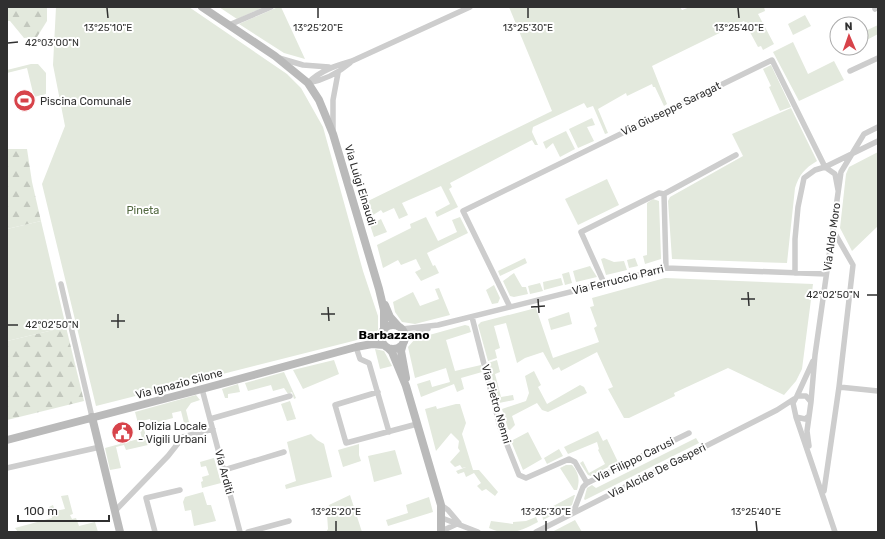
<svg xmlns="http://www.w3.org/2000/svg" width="885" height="539" font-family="Rubik,sans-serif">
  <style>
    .green { fill: #e3e9dd }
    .forest { fill: url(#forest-firs) }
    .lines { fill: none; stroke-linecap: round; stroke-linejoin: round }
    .street { stroke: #cdcdcd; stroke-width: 5.5 }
    .secondary { stroke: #bababa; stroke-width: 8 }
    .ticks { fill: none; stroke: #303030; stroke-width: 1.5 }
    .labels { text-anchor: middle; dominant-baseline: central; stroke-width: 4; stroke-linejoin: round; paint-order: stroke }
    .poi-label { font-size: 11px; fill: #303030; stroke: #fff; text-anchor: start }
    .street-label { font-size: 11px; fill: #303030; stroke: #fff }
    .park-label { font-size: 11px; fill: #536941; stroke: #fff }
    .neighbourhood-label { font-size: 12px; font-weight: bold; fill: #000; stroke: #fff }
    .ticks-label { font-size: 10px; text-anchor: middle; fill: #303030; stroke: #fff; stroke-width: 4; stroke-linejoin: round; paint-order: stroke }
  </style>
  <defs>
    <pattern id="forest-firs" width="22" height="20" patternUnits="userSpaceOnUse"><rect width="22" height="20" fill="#e3e9dd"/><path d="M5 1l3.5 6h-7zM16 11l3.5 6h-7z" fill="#c3c8be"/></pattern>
  </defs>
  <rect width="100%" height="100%" fill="#fff"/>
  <!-- green -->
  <path class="green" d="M56 7H189L287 74 301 88 323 127 363 271 378 316V330L368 337 357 340 96 406 42 184 65 126 53 65Z
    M219 7H264L237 19Z
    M278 7H281L305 59 284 53 239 24Z
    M509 7H680L682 10 690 7H764L765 11 758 14 774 44 763 50 761 46 758 47 744 21 652 66 667 104 664 106 655 87H653L652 84 627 96 626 93 598 109 608 133 605 134 593 106 587 108 584 103 533 127 532 132 538 145H535L532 140 450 183 452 187 449 189 458 207 437 217 435 212 450 204 441 186 402 203 408 215 399 219 394 208 383 213 381 210 370 217 366 202 552 111Z
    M805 15 811 26 793 35 788 24Z
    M878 25V34L861 43V33Z
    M793 42 808 74 834 61 844 80 799 101 773 52Z
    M31 64H38L46 73V94L34 97 27 68 7 73V70Z
    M771 65 791 107 780 111 769 87 771 86 763 69Z
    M791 108 817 161C805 168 799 175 795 188L787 263 672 259 668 201 670 197 743 156 732 134Z
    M592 118 595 125 587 127 594 141 578 148 569 129Z
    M566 131 575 149 560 157 553 143 546 149 543 142Z
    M878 152V226L852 251 840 228 846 174 849 167Z
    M607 179 619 205 578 225 565 199Z
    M653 199 659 201 661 257V259L645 264 643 256 647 255V203Z
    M426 217 438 241 457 232 452 220 460 217 468 233 427 253 433 266 435 265 439 273 421 281 415 272 421 269 416 259 401 265 398 260 383 268 377 245 411 228 410 224Z
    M381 219 387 232 374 237 370 225Z
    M41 221 66 327 7 341V229Z
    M525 258 527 263 500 276 498 271Z
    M604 258 614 262 624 261 627 270 606 275 601 259Z
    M635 258 638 266 629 268 627 260Z
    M590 266 597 277 576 282 573 271Z
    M569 272 572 283 565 285 562 274Z
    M514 273 522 287H526L528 294 514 297 510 296 503 281Z
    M561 278 563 285 544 290 543 282Z
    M665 278 813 284 802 369 796 381 784 395 728 368 674 393 675 396 629 418H624L608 389 613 387 597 352 561 371 559 367 553 370 543 352 525 358 517 363 506 323 494 326 500 348 495 350 497 358 488 361 478 325 481 322 536 308 553 358 599 342 594 328 597 326 590 307 594 306 592 298Z
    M540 283 543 291 530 294 528 286Z
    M494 285 500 298 498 303 492 304 486 290Z
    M439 288 450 315 415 324 402 322 395 312 393 302 413 292 420 306 439 299 435 289Z
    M569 312 572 324 551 330 548 319Z
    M465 325 469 326 471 332 446 340 455 371 481 365 482 372 461 378 464 389 457 392 454 384 421 397 417 384 430 380 432 387 450 382 446 368 415 378 408 347 415 339Z
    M375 349 384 351 392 366 380 369Z
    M334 360 339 374 303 389 293 370Z
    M497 360 500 372 495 374 501 397 513 395 514 400 499 403 488 363Z
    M534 371 541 385 538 387 547 404 580 385 584 387 587 393 548 412 542 410 537 403 512 416 515 425 510 430 508 429 502 409 526 401 529 393 525 376Z
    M284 372 296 398 294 399 292 392 288 394 284 388 273 391 271 385 248 391 245 383Z
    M238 384 240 392 228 394V398H225L222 389Z
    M196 395 200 400 191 403 186 410 191 430 186 431 181 411 172 413 173 418 151 424 150 419 142 421 148 445 126 450 124 445 116 447 121 468 110 470 105 448 142 438 135 412Z
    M290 401 296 419 287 421 281 404Z
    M456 404H460L466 423 462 434 473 470H479L498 492 495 496 486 489 482 491 477 486 481 483 474 473 466 477 464 472 458 474 456 471 466 467 462 468 460 465 455 467 450 462 460 451 458 448 459 441 451 433 436 451 425 409 436 406 437 409Z
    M598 431 603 441 607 439 618 462 591 476 588 475 580 463 583 461 589 473 605 464 598 450 599 449 597 442 568 454 564 447Z
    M528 432 542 459 523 470 511 441Z
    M311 434 317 440 324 444 332 477 286 489 285 485 296 481 287 442Z
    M696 438 699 443 585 500 584 499 587 488 592 485 596 488Z
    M359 444V455L361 461 343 467 338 450Z
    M559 449 563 456 547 464 544 458Z
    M395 450 402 474 374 482 368 456Z
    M214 458 221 483 202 488 201 482 203 481 202 477 209 475 206 466 201 467 200 462Z
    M566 465H572C579 473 580 480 577 490H574L560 468Z
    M203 492 207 505H211L216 521 194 526 191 510 185 511 183 502 185 497Z
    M68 495 73 514 70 515 72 519 76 518 79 526 95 522 98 532H18L15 528 52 518 49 507 53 505 55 511 65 509 61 496Z
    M350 495 362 532H326L328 529 327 514 329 505Z
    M574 495H575L572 505 543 520 542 512Z
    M429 497 433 512 388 526 386 520 408 513 406 505Z
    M536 517 538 522C521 531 508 537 489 528L491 521 513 524V522L526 521Z
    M575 520 582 532H552Z"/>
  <!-- forest -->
  <path class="forest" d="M7 7H47V21L37 37 24 38 10 21H7Z
    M7 149H27L32 182 41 221 7 229Z
    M66 327 84 401 7 420V341Z"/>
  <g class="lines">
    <!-- street -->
    <path class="street" d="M875 9 878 7
      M229 25 271 7
      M279 58 303 65 329 67
      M850 71 878 58
      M308 83C321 70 335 66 352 61L470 7
      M308 83C325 80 337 74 350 63
      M333 129V100L338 73
      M664 194 666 268
      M833 230 853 265 839 387 878 391
      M795 273V239L798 207 804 178 815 170 825 167 878 141
      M604 283 581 232 659 193 664 194 736 155
      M61 284 92 417
      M510 307 463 211 772 60 825 167 835 174 838 190
      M472 317 500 427 519 475 526 478 569 459 575 462 587 483
      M402 329 438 325 666 268 826 274
      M405 340 409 336 428 329
      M356 347 360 359 369 363 389 432
      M202 389 240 532
      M378 392 335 405 346 443 417 424
      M797 396 813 361
      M811 402 815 355 841 172 864 134 878 127
      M796 417 835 532
      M210 419 290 396
      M809 446 807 431 811 402 806 396H797L793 403 796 417 805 419 809 416
      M7 468 100 447
      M224 470 284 452
      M824 491 839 387
      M441 505 448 510 459 523
      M115 511 168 456 183 437 213 429
      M573 513 583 487 587 483 689 433
      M442 518 478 532
      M155 532 146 498 180 490
      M248 532 289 521
      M444 532 446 529 459 523
      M536 532 777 410 794 399"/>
    <!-- secondary -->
    <path class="secondary" d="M202 7 275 56 308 83 319 100 333 134 379 289 384 310V330
      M385 305 390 317 398 326
      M381 337a12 12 0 1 1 24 0a12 12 0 1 1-24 0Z
      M403 344 401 351 406 378
      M388 348 392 352 406 386 441 505V532
      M92 417 120 532
      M7 440 202 389 356 347 372 344 384 345"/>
  </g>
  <!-- ticks -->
  <path class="ticks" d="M107 8 108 18M318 8V18M528 8V18M738 8 739 18M8 43 18 42M748 292 749 306M867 295H877M538 299 539 313M741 299H755M328 307 329 321M531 307 545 306M118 314V328M321 314H335M111 321H125M8 325H18M336 521V531M546 521V531M756 521 757 531"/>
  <!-- icons -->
  <defs>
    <symbol id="stadium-disc" viewBox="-11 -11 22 22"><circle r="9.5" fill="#d7434a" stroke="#fff"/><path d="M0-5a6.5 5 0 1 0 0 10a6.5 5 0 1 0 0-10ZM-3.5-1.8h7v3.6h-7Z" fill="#fff"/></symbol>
    <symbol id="civic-disc" viewBox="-11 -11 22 22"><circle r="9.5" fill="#d7434a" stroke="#fff"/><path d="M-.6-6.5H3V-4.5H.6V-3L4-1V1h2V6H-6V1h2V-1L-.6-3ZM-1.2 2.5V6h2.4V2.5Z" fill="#fff"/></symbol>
  </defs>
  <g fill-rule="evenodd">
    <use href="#stadium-disc" x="12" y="88" width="25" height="25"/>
    <use href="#civic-disc" x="110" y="420" width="25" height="25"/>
  </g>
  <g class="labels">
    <!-- poi labels -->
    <g class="poi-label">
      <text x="40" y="101">Piscina Comunale</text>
      <text x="138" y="426">Polizia Locale<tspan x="138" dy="13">- Vigili Urbani</tspan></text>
    </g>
    <!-- street labels -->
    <g class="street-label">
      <text transform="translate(671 109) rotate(-26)">Via Giuseppe Saragat</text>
      <text transform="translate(360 185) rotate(73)">Via Luigi Einaudi</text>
      <text transform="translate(832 237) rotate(-82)">Via Aldo Moro</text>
      <text transform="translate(618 280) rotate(-14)">Via Ferruccio Parri</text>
      <text transform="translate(179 384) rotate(-15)">Via Ignazio Silone</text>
      <text transform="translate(496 404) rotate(74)">Via Pietro Nenni</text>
      <text transform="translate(634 460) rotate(-26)">Via Filippo Carusi</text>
      <text transform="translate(657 471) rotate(-27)">Via Alcide De Gasperi</text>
      <text transform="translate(224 472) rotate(75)">Via Arditi</text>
    </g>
    <!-- park labels -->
    <g class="park-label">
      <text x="143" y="210">Pineta</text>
    </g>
    <!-- neighbourhood labels -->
    <g class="neighbourhood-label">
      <text x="394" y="335">Barbazzano</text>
    </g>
  </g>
  <g class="ticks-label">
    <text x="108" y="31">13°25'10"E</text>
    <text x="318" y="31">13°25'20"E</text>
    <text x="528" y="31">13°25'30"E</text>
    <text x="739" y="31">13°25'40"E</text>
    <text x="52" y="46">42°03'00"N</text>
    <text x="833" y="298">42°02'50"N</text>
    <text x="52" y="328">42°02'50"N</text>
    <text x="336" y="515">13°25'20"E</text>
    <text x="546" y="515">13°25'30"E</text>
    <text x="756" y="515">13°25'40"E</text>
  </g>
  <!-- border -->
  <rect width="885" height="539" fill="none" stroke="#303030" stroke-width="16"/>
  <!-- north arrow -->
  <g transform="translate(849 36) rotate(358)"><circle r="19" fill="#ffffff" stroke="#acacac"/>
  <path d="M0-3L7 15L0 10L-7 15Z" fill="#d7434a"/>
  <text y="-6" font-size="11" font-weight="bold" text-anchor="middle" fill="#303030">N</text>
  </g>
  <!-- scale -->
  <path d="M18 515v6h91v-6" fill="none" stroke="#303030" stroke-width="2"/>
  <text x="24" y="515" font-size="12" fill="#303030" stroke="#ffffff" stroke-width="3" paint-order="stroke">100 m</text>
</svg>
